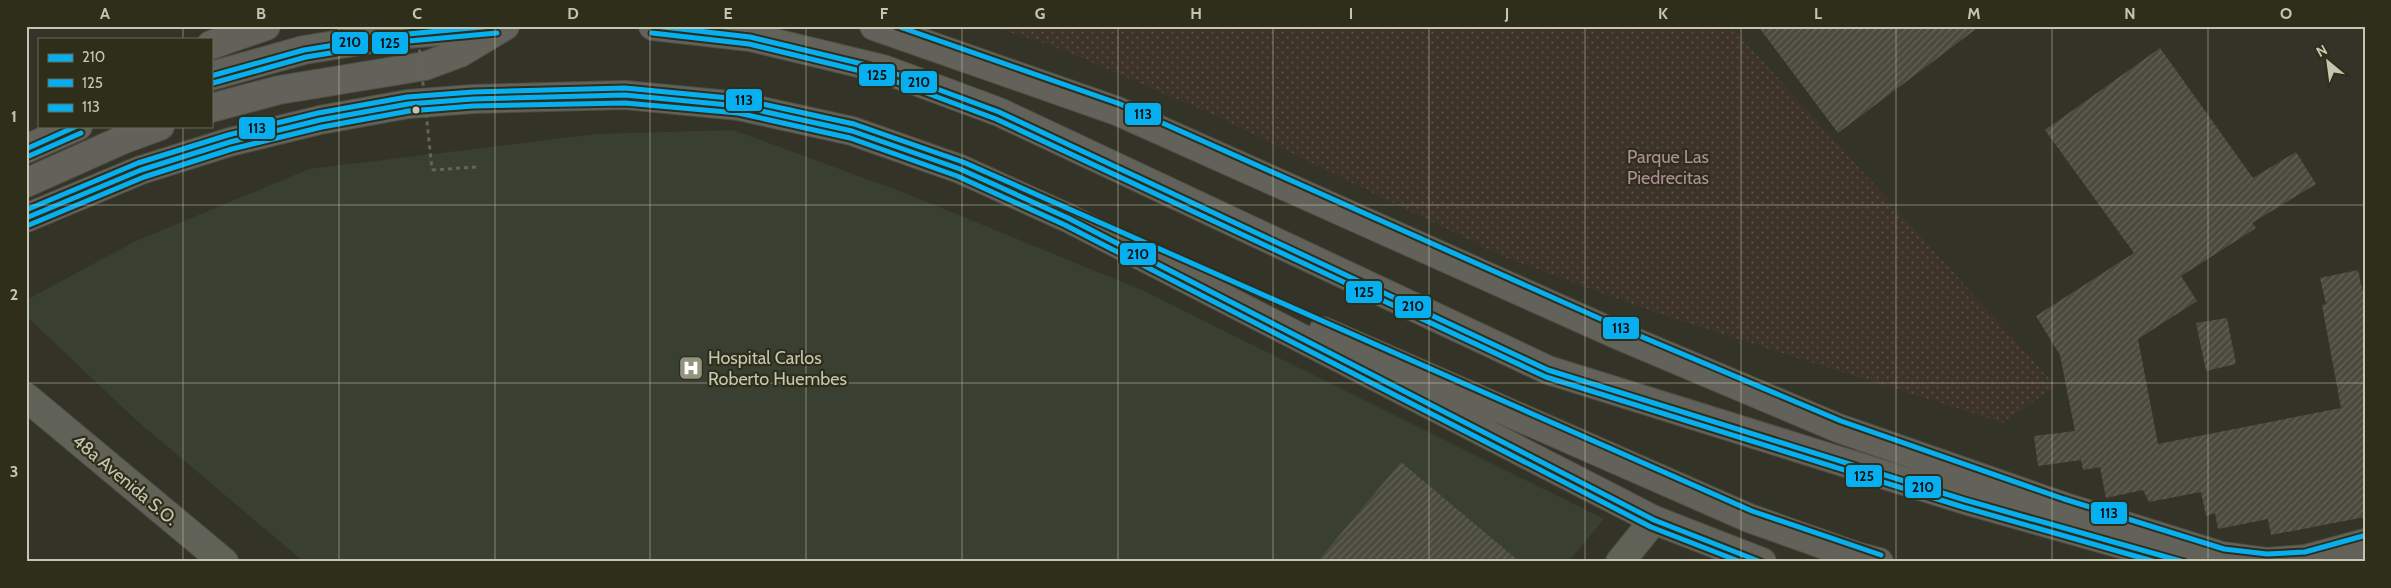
<svg xmlns="http://www.w3.org/2000/svg" width="2391" height="588" font-family="Cabin,sans-serif">
  <style>
    .medical { fill: #393f31 }
    .park { fill: url(#park-dots) }
    .building { fill: url(#building-hatch) }
    .lines { fill: none; stroke-linecap: round; stroke-linejoin: round }
    .street-casing { stroke: #4e4e45; stroke-width: 30 }
    .highway-casing { stroke: #4f4f44; stroke-width: 30 }
    .path { stroke: #66645a; stroke-width: 3; stroke-dasharray: 4 4; stroke-linecap: butt }
    .street { stroke: #616257; stroke-width: 28 }
    .highway { stroke: #62625b; stroke-width: 28 }
    .path-bridge { stroke: #66645a; stroke-width: 3; stroke-dasharray: 4 4; stroke-linecap: butt }
    .bus-1-casing { stroke: #2e2e1a; stroke-width: 9 }
    .bus-2-casing { stroke: #2e2e1a; stroke-width: 9 }
    .bus-3-casing { stroke: #2e2e1a; stroke-width: 9 }
    .bus-1 { stroke: #06afef; stroke-width: 5 }
    .bus-2 { stroke: #06afef; stroke-width: 5 }
    .bus-3 { stroke: #06afef; stroke-width: 5 }
    .grid { fill: none; stroke: #c5c6b0; stroke-width: 1; stroke-opacity: 0.55 }
    .bus-dot { fill: #c5c6b0; stroke: #2e2e1a; stroke-width: 2 }
    .labels { text-anchor: middle; dominant-baseline: central; stroke-width: 4.5; stroke-linejoin: round; paint-order: stroke }
    .park-label { font-size: 18px; fill: #b08d99; stroke: #2e2e1a }
    .poi-label { font-size: 18px; fill: #c5c6b0; stroke: #2e2e1a; text-anchor: start }
    .street-label { font-size: 18px; fill: #c5c6b0; stroke: #2e2e1a }
    .line-badge { stroke: #2e2e1a; stroke-width: 2 }
    .pale-badge-label { font-size: 14px; text-anchor: middle; font-weight: bold; fill: #111 }
    .neatline { fill: none; stroke: #c5c6b0; stroke-width: 2 }
    .grid-label { font-size: 16px; text-anchor: middle; font-weight: bold; fill: #c5c6b0 }
  </style>
  <defs>
    <pattern id="park-dots" width="8" height="8" patternUnits="userSpaceOnUse" patternTransform="scale(1.25)"><rect width="8" height="8" fill="#3e3328"/><path d="M2 2h.1M6 6h.1" fill="none" stroke="#584f45" stroke-width="1.8" stroke-linecap="round"/></pattern>
    <pattern id="building-hatch" width="6" height="6" patternUnits="userSpaceOnUse" patternTransform="scale(1.25)"><rect width="6" height="6" fill="#4a4a3e"/><path d="M-1 1l2-2M0 6l6-6M5 7l2-2" fill="none" stroke="#636357"/></pattern>
  </defs>
  <rect width="100%" height="100%" fill="#333327"/>
  <!-- medical -->
  <path class="medical" d="M733 130 905 193 1144 291 1604 519 1568 562H304L136 420 26 316V300L136 241 309 169 597 134Z"/>
  <!-- park -->
  <path class="park" d="M989 26H1734L1733 28 2056 386 2004 423 1662 315 1506 258 1216 116 1051 45Z"/>
  <!-- building -->
  <path class="building" d="M1758 26H1980L1838 133Z
    M2160 48 2253 178 2296 152 2316 184 2252 223 2256 228 2181 276 2197 301 2138 339 2158 444 2341 408 2322 305 2326 304 2320 278 2358 270 2365 301V517L2271 535 2268 519 2218 529 2215 513 2206 516 2201 492 2149 502 2143 490 2106 498 2100 467 2083 470 2081 460 2038 466 2034 436 2075 431 2060 355 2036 316 2134 253 2045 130Z
    M2227 318 2236 364 2206 371 2196 323Z
    M1401 462 1520 562H1317Z"/>
  <g class="lines">
    <defs>
      <path id="street" d="M26 397 224 562
        M1620 562 1654 520"/>
      <path id="highway" d="M653 26 750 37 883 69 999 112 1548 370 1965 500 2185 562
        M874 26 1117 111 1618 335 1838 428 2062 506 2222 556 2267 562 2306 559 2365 543
        M211 45 266 26
        M211 76 304 50 397 35 496 26
        M211 108 279 90 425 66 460 53 505 26
        M26 149 78 126
        M26 183 122 140 160 126
        M26 218 141 170 230 142 320 120 408 104 473 99 625 95 739 106 852 131 960 169 1068 218 1654 520 1762 562
        M1323 331 1749 518 1856 556 1879 562"/>
    </defs>
    <!-- street casing -->
    <use href="#street" class="street-casing"/>
    <!-- highway casing -->
    <use href="#highway" class="highway-casing"/>
    <!-- path -->
    <path class="path" d="M432 170 476 167"/>
    <!-- street -->
    <use href="#street" class="street"/>
    <!-- highway -->
    <use href="#highway" class="highway"/>
    <!-- path-bridge -->
    <path class="path-bridge" d="M417 26 432 170"/>
    <defs>
      <path id="bus-1" d="M655 26 750 37 883 69 999 112 1548 370 1965 500 2184 562
        M211 76 304 50 397 35 493 26
        M26 149 77 126
        M26 218 141 170 230 142 320 120 408 104 473 99 625 95 739 106 852 131 960 169 1068 218 1654 520 1761 562"/>
      <path id="bus-2" d="M652 33 749 44 881 76 996 119 1546 377 1963 507 2156 562
        M213 83 306 57 398 42 497 33
        M29 156 81 133
        M29 225 144 177 232 149 322 127 409 111 473 106 625 103 738 113 850 138 957 176 1065 225 1651 527 1741 562"/>
      <path id="bus-3" d="M897 26 1120 104 1621 328 1841 421 2064 499 2224 549 2267 554 2305 552 2363 536
        M26 210 138 163 228 135 318 113 407 97 473 92 625 88 740 99 854 124 963 162 1752 511 1881 555"/>
    </defs>
    <!-- bus-1 casing -->
    <use href="#bus-1" class="bus-1-casing"/>
    <!-- bus-2 casing -->
    <use href="#bus-2" class="bus-2-casing"/>
    <!-- bus-3 casing -->
    <use href="#bus-3" class="bus-3-casing"/>
    <!-- bus-1 -->
    <use href="#bus-1" class="bus-1"/>
    <!-- bus-2 -->
    <use href="#bus-2" class="bus-2"/>
    <!-- bus-3 -->
    <use href="#bus-3" class="bus-3"/>
  </g>
  <!-- grid -->
  <path class="grid" d="M183 26V39M339 26V562M495 26V562M650 26V562M806 26V562M962 26V562M1118 26V562M1273 26V562M1429 26V562M1585 26V562M1741 26V562M1896 26V562M2052 26V562M2208 26V562M183 126V562M26 205H2365M26 383H2365"/>
  <!-- icons -->
  <defs>
    <symbol id="hospital-square" viewBox="-11 -11 22 22"><rect x="-9" y="-9" width="18" height="18" rx="4" fill="#929380" stroke="#2e2e1a"/><path d="M-5-5h3v3.5h4V-5h3V5h-3V1.5h-4V5h-3Z" fill="#fff"/></symbol>
  </defs>
  <g fill-rule="evenodd">
    <use href="#hospital-square" x="677" y="354" width="28" height="28"/>
  </g>
  <!-- markers -->
  <circle class="bus-dot" cx="416" cy="110" r="4.5"/>
  <g class="labels">
    <!-- park labels -->
    <g class="park-label">
      <text x="1668" y="157">Parque Las<tspan x="1668" dy="21">Piedrecitas</tspan></text>
    </g>
    <!-- poi labels -->
    <g class="poi-label">
      <text x="708" y="358">Hospital Carlos<tspan x="708" dy="21">Roberto Huembes</tspan></text>
    </g>
    <!-- street labels -->
    <g class="street-label">
      <text transform="translate(125 480) rotate(40)">48a Avenida S.O.</text>
    </g>
  </g>
  <g class="line-badge">
    <rect x="331" y="31" width="38" height="24" rx="5" fill="#06afef"/>
    <rect x="371" y="31" width="38" height="24" rx="5" fill="#06afef"/>
    <rect x="858" y="63" width="38" height="24" rx="5" fill="#06afef"/>
    <rect x="900" y="70" width="38" height="24" rx="5" fill="#06afef"/>
    <rect x="725" y="88" width="38" height="24" rx="5" fill="#06afef"/>
    <rect x="1124" y="102" width="38" height="24" rx="5" fill="#06afef"/>
    <rect x="238" y="116" width="38" height="24" rx="5" fill="#06afef"/>
    <rect x="1119" y="242" width="38" height="24" rx="5" fill="#06afef"/>
    <rect x="1345" y="280" width="38" height="24" rx="5" fill="#06afef"/>
    <rect x="1394" y="295" width="38" height="24" rx="5" fill="#06afef"/>
    <rect x="1602" y="316" width="38" height="24" rx="5" fill="#06afef"/>
    <rect x="1845" y="464" width="38" height="24" rx="5" fill="#06afef"/>
    <rect x="1904" y="475" width="38" height="24" rx="5" fill="#06afef"/>
    <rect x="2090" y="501" width="38" height="24" rx="5" fill="#06afef"/>
  </g>
  <g class="pale-badge-label">
    <text x="350" y="47">210</text>
    <text x="390" y="48">125</text>
    <text x="877" y="80">125</text>
    <text x="919" y="87">210</text>
    <text x="744" y="105">113</text>
    <text x="1143" y="119">113</text>
    <text x="257" y="133">113</text>
    <text x="1138" y="259">210</text>
    <text x="1364" y="297">125</text>
    <text x="1413" y="311">210</text>
    <text x="1621" y="333">113</text>
    <text x="1864" y="481">125</text>
    <text x="1923" y="492">210</text>
    <text x="2109" y="518">113</text>
  </g>
  <!-- border -->
  <rect width="2391" height="588" fill="none" stroke="#2e2e1a" stroke-width="55"/>
  <!-- legend -->
  <rect x="38" y="38" width="175" height="90" fill="#2e2e1a" stroke="#6a6b56"/>
  <rect x="48" y="54" width="25" height="8" fill="#06afef" stroke="#6a6b56"/>
  <text x="82" y="62" font-size="15" fill="#c5c6b0">210</text>
  <rect x="48" y="79" width="25" height="8" fill="#06afef" stroke="#6a6b56"/>
  <text x="82" y="88" font-size="15" fill="#c5c6b0">125</text>
  <rect x="48" y="104" width="25" height="8" fill="#06afef" stroke="#6a6b56"/>
  <text x="82" y="112" font-size="15" fill="#c5c6b0">113</text>
  <!-- north arrow -->
  <g transform="translate(2328 62) rotate(331)" stroke="#2e2e1a" stroke-width="4" paint-order="stroke">
  <path d="M0-4L9 19L0 12L-9 19Z" fill="#c5c6b0"/>
  <text y="-8" font-size="14" font-weight="bold" text-anchor="middle" fill="#c5c6b0">N</text>
  </g>
  <rect x="28" y="28" width="2336" height="532" class="neatline"/>
  <g class="grid-label">
    <text x="105" y="19">A</text>
    <text x="261" y="19">B</text>
    <text x="417" y="19">C</text>
    <text x="573" y="19">D</text>
    <text x="728" y="19">E</text>
    <text x="884" y="19">F</text>
    <text x="1040" y="19">G</text>
    <text x="1196" y="19">H</text>
    <text x="1351" y="19">I</text>
    <text x="1507" y="19">J</text>
    <text x="1663" y="19">K</text>
    <text x="1818" y="19">L</text>
    <text x="1974" y="19">M</text>
    <text x="2130" y="19">N</text>
    <text x="2286" y="19">O</text>
    <text x="14" y="122">1</text>
    <text x="14" y="300">2</text>
    <text x="14" y="477">3</text>
  </g>
</svg>
